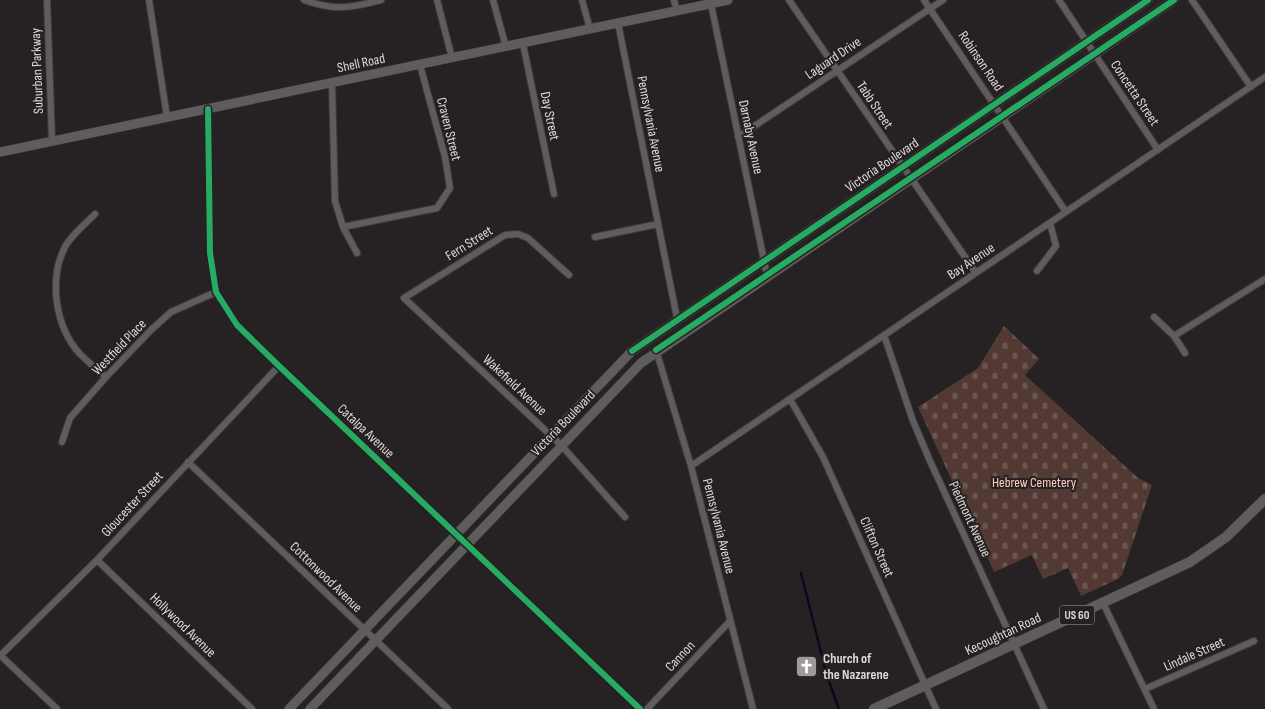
<svg xmlns="http://www.w3.org/2000/svg" width="1265" height="709" font-family="'Sofia Sans Condensed',sans-serif">
  <style>
    .cemetery { fill: url(#cemetery-stones) }
    .lines { fill: none; stroke-linecap: round; stroke-linejoin: round }
    .stream { stroke: #14041d; stroke-width: 2.5 }
    .street-casing { stroke: #403c3e; stroke-width: 8 }
    .secondary-casing { stroke: #403c3e; stroke-width: 10 }
    .primary-casing { stroke: #403c3e; stroke-width: 11 }
    .street { stroke: #5f5c5d; stroke-width: 6 }
    .secondary { stroke: #5f5c5d; stroke-width: 9 }
    .primary { stroke: #625b5c; stroke-width: 10 }
    .cycleway-casing { stroke: #272023; stroke-width: 9 }
    .cycleway { stroke: #26ab63; stroke-width: 6 }
    .labels { text-anchor: middle; dominant-baseline: central; stroke-width: 4; stroke-linejoin: round; paint-order: stroke }
    .shield { fill: #272023; stroke: #a7a2a4; stroke-width: 1 }
    .shield-label { font-size: 12px; font-weight: bold; fill: #ded9db }
    .street-label { font-size: 14px; fill: #ded9db; stroke: #272023 }
    .park-label { font-size: 14px; fill: #fcccc0; stroke: #272023 }
    .poi-label { font-size: 14px; font-weight: bold; fill: #ded9db; stroke: #272023; text-anchor: start }
  </style>
  <defs>
    <pattern id="cemetery-stones" width="16" height="16" patternUnits="userSpaceOnUse" patternTransform="scale(1.25)"><rect width="16" height="16" fill="#523933"/><path d="M2 7V4a2 2 0 0 1 4 0v3zM10 15v-3a2 2 0 0 1 4 0v3z" fill="#6a5550"/></pattern>
  </defs>
  <rect width="100%" height="100%" fill="#262123"/>
  <!-- cemetery -->
  <path class="cemetery" d="M1004 326 1039 359 1025 375 1138 478 1152 485 1122 575 1118 579 1081 596 1068 568 1043 579 1032 555 994 572 918 407 978 368Z"/>
  <g class="lines">
    <!-- stream -->
    <path class="stream" d="M801 573 827 676 839 709"/>
    <defs>
      <path id="street" d="M47 0 52 141
        M149 0 167 117
        M304 0C334 11 351 8 381 0
        M437 0 452 58
        M493 0 506 47
        M582 0 590 29
        M674 0 677 11
        M789 0 976 273
        M924 0 1066 212
        M1059 0 1158 150
        M1192 0 1251 87
        M711 4 767 275
        M618 23 677 318
        M523 44 554 194
        M332 83 335 201 343 227 437 208 450 188 445 157 420 65
        M208 109 210 253 216 292 237 325 279 366 640 709
        M738 137 943 0
        M95 214C85 224 73 234 66 245 48 278 55 327 80 354 88 362 97 370 106 377
        M343 227 357 253
        M595 237 658 224
        M1037 271 1056 246 1050 223
        M569 275 528 238 518 234 505 235 404 298 561 445 625 517
        M1154 317 1174 336 1185 353
        M884 335 913 421 930 461 1044 709
        M1174 336 1265 279
        M656 350 691 466 753 709
        M790 399 823 457 936 709
        M62 442 70 418 106 377 151 330 171 312 216 292
        M188 462 448 709
        M691 466 1265 77
        M97 560 252 709
        M1103 603 1154 709
        M0 655 57 709
        M0 656 97 560 279 366
        M1145 689 1254 641
        M647 709 730 621"/>
      <path id="secondary" d="M0 152 728 0
        M289 709 632 351 1148 0
        M310 709 641 363 1174 0"/>
      <path id="primary" d="M874 709 1190 562 1226 537 1265 499"/>
    </defs>
    <!-- street casing -->
    <use href="#street" class="street-casing"/>
    <!-- secondary casing -->
    <use href="#secondary" class="secondary-casing"/>
    <!-- primary casing -->
    <use href="#primary" class="primary-casing"/>
    <!-- street -->
    <use href="#street" class="street"/>
    <!-- secondary -->
    <use href="#secondary" class="secondary"/>
    <!-- primary -->
    <use href="#primary" class="primary"/>
    <defs>
      <path id="cycleway" d="M208 109 210 253 216 292 237 325 279 366 640 709
        M656 350 1174 0
        M632 351 1148 0"/>
    </defs>
    <!-- cycleway casing -->
    <use href="#cycleway" class="cycleway-casing"/>
    <!-- cycleway -->
    <use href="#cycleway" class="cycleway"/>
  </g>
  <!-- icons -->
  <defs>
    <symbol id="church-square" viewBox="-11 -11 22 22"><rect x="-9" y="-9" width="18" height="18" rx="4" fill="#9e999b" stroke="#272023"/><path d="M-1.2-6h2.4v3.5h3.3v2.4h-3.3V6h-2.4V-.1h-3.3v-2.4h3.3Z" fill="#fff"/></symbol>
  </defs>
  <g fill-rule="evenodd">
    <use href="#church-square" x="794" y="654" width="25" height="25"/>
  </g>
  <g class="labels">
    <!-- shield labels -->
    <rect class="shield" x="1059.5" y="605.5" width="35" height="19" rx="4"/>
    <g class="shield-label">
      <text x="1077" y="615">US 60</text>
    </g>
    <!-- street labels -->
    <g class="street-label">
      <text transform="translate(833 58) rotate(-34)">Laguard Drive</text>
      <text transform="translate(981 61) rotate(56)">Robinson Road</text>
      <text transform="translate(361 63) rotate(-12)">Shell Road</text>
      <text transform="translate(37 71) rotate(-92)">Suburban Parkway</text>
      <text transform="translate(1135 93) rotate(56)">Concetta Street</text>
      <text transform="translate(875 105) rotate(56)">Tabb Street</text>
      <text transform="translate(550 116) rotate(78)">Day Street</text>
      <text transform="translate(651 124) rotate(79)">Pennsylvania Avenue</text>
      <text transform="translate(449 129) rotate(76)">Craven Street</text>
      <text transform="translate(751 137) rotate(78)">Darnaby Avenue</text>
      <text transform="translate(882 165) rotate(-34)">Victoria Boulevard</text>
      <text transform="translate(469 243) rotate(-32)">Fern Street</text>
      <text transform="translate(971 261) rotate(-34)">Bay Avenue</text>
      <text transform="translate(119 347) rotate(-46)">Westfield Place</text>
      <text transform="translate(515 385) rotate(43)">Wakefield Avenue</text>
      <text transform="translate(563 423) rotate(-46)">Victoria Boulevard</text>
      <text transform="translate(366 431) rotate(43)">Catalpa Avenue</text>
      <text transform="translate(132 504) rotate(-47)">Gloucester Street</text>
      <text transform="translate(970 519) rotate(65)">Piedmont Avenue</text>
      <text transform="translate(719 526) rotate(76)">Pennsylvania Avenue</text>
      <text transform="translate(877 547) rotate(66)">Clifton Street</text>
      <text transform="translate(326 577) rotate(44)">Cottonwood Avenue</text>
      <text transform="translate(183 625) rotate(44)">Hollywood Avenue</text>
      <text transform="translate(1003 634) rotate(-25)">Kecoughtan Road</text>
      <text transform="translate(1194 654) rotate(-24)">Lindale Street</text>
      <text transform="translate(680 656) rotate(-47)">Cannon</text>
    </g>
    <!-- park labels -->
    <g class="park-label">
      <text x="1034" y="482">Hebrew Cemetery</text>
    </g>
    <!-- poi labels -->
    <g class="poi-label">
      <text x="823" y="658">Church of<tspan x="823" dy="16">the Nazarene</tspan></text>
    </g>
  </g>
</svg>
